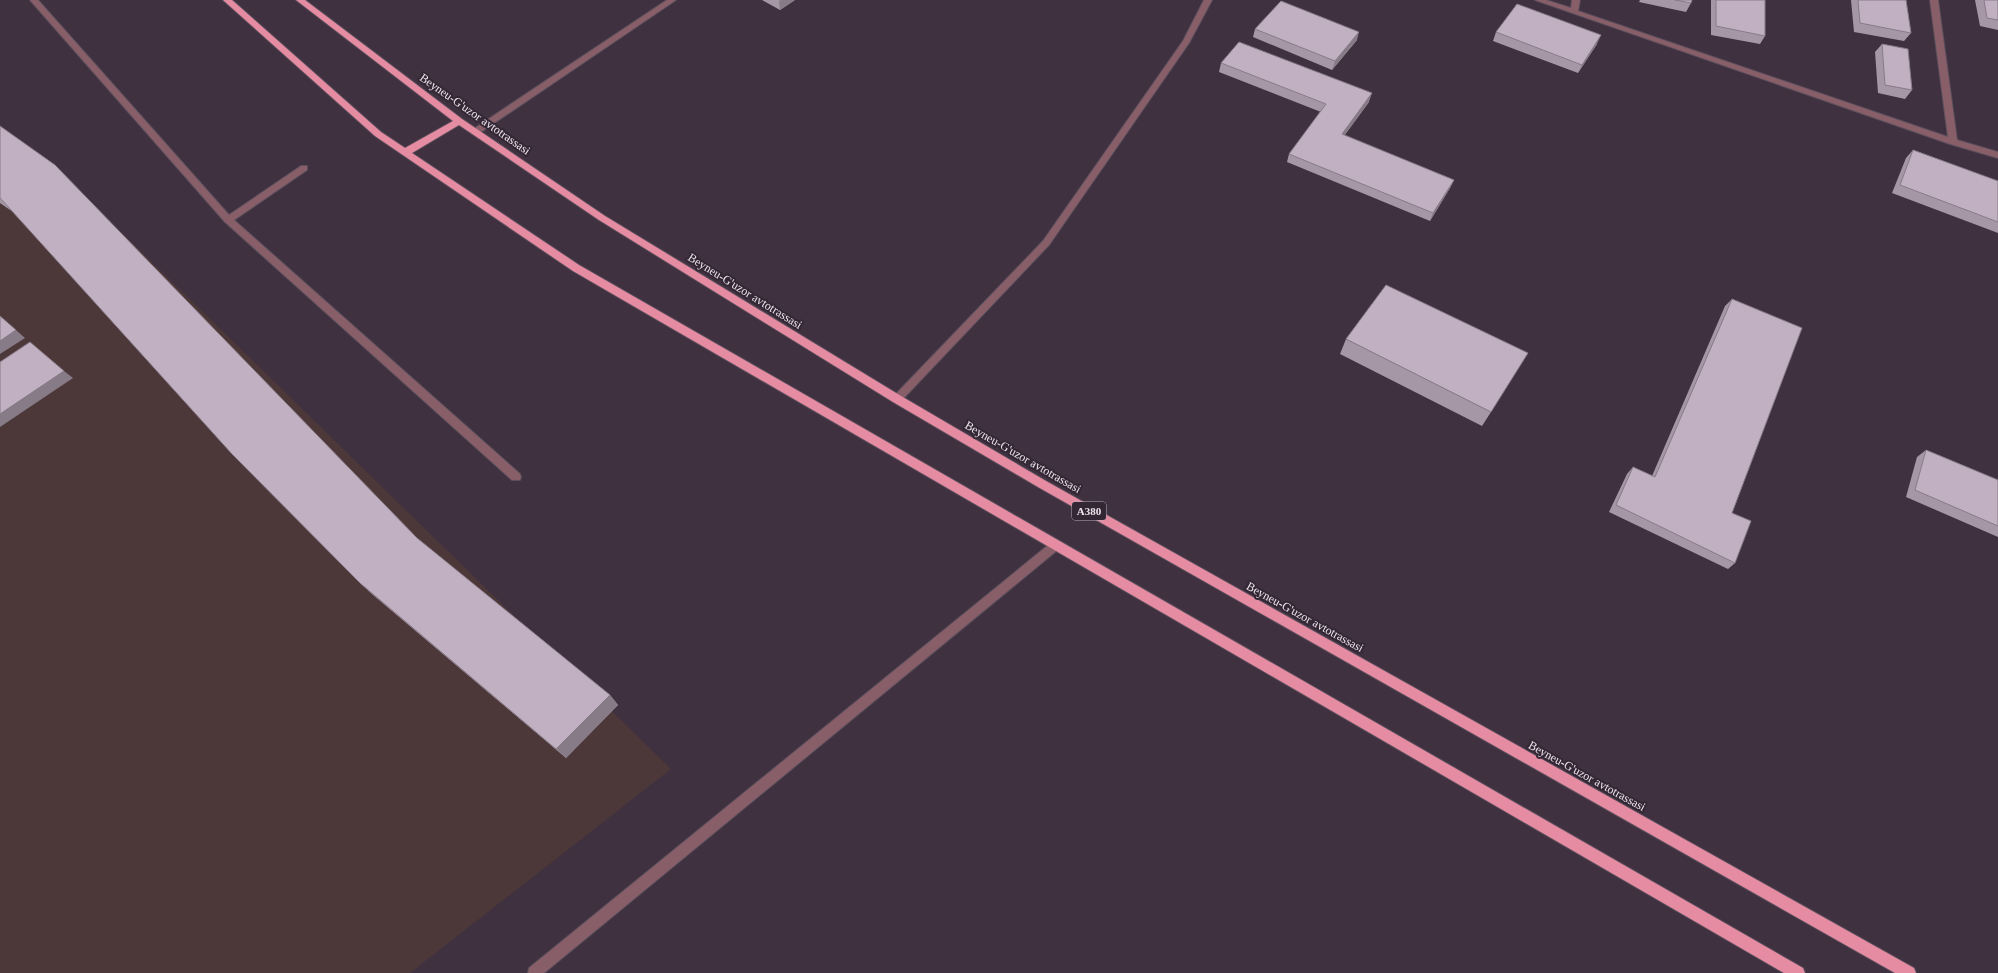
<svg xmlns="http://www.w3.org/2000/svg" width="1998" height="973" font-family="Georgia,serif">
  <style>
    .commercial { fill: #4d3839 }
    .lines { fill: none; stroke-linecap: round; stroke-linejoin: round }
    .service-casing { stroke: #5b4e5c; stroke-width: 2 }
    .minor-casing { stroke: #5b4e5c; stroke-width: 2 }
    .trunk-casing { stroke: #5b4e5c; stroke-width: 2 }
    .service { fill: #885f68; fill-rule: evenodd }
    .minor { fill: #885f68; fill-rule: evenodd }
    .trunk { fill: #e68ca2; fill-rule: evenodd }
    .wall { fill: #a697a7 }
    .shaded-wall { fill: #877b88 }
    .building { fill: #c1b0c2; stroke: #877b88 }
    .labels { text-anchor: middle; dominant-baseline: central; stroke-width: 4; stroke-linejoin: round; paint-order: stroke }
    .shield { fill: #342735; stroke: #b6abb6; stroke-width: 1 }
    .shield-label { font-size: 11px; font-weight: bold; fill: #ede4ee }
    .street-label { font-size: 12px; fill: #ede4ee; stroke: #342735 }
  </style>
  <rect width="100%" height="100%" fill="#3f3140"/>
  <!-- commercial -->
  <path class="commercial" d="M0 134 79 191 671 769 410 973H0Z"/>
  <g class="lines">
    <defs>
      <path id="service" d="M30 0H38L229 215 301 166H307V170L234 220 520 474 521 477 520 480H512L225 222Z"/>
      <path id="minor" d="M667 0H676L478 134H472V130Z
        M1204 0H1212L1189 43 1049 245 900 402H894L892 399 894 396 1043 241 1183 41Z
        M1535 0H1546L1571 8 1572 0H1580L1578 11 1948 137 1930 0H1938L1957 140 1998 152V158L1950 144Z
        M1056 540 1060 542 1061 545 1060 548 544 973H528L529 968 1052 542Z"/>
      <path id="trunk" d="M223 0H232L381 132 405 148 453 121 296 0H305L462 119 605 216 901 396 1046 481 1914 968 1916 973H1895L1038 487 893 402 599 220 459 125 412 153 579 265 1803 968 1805 973H1784L573 271 375 136Z"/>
    </defs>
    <!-- service casing -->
    <use href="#service" class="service-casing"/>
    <!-- minor casing -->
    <use href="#minor" class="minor-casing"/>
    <!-- trunk casing -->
    <use href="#trunk" class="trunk-casing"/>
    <!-- service -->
    <use href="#service" class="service"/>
    <!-- minor -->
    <use href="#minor" class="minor"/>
    <!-- trunk -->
    <use href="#trunk" class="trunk"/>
  </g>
  <!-- wall -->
  <path class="wall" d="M762 0H795L780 10Z
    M1640 0H1692L1691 3 1686 12 1639 2Z
    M1711 0H1765V36L1760 44 1711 35Z
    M1851 0H1906L1911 33 1904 41 1854 32Z
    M1975 0H1998V30L1980 26Z
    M1255 29 1357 40 1332 70 1253 37Z
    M1496 32 1597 44 1578 73 1493 41Z
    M1882 44 1912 90 1905 99 1878 93 1875 52Z
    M1221 63 1369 102 1344 136 1454 180 1450 188 1430 221 1287 162 1289 154 1321 112 1219 72Z
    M0 126 417 538 610 695 618 705 566 758 373 595 360 583 13 212 0 203Z
    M1913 150 1998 181V233L1892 193 1906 158Z
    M1732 299V513L1735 563 1728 569 1609 512 1627 474 1633 467 1652 476 1725 306Z
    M1346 339 1491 412 1482 426 1340 354Z
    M1926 450 1998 480V537L1906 497 1917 457Z"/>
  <!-- shaded-wall -->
  <path class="shaded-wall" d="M781 0H795L780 10 779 1Z
    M1359 32 1357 40 1332 70 1335 61Z
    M1601 35 1597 44 1578 73 1582 65Z
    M1372 93 1369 102 1339 143 1342 134Z
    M1454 180 1450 188 1430 221 1433 213Z
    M16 330 25 338 0 354V341Z
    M64 371 73 378 0 427V414Z
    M610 695 618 705 566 758 556 749Z"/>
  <!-- building -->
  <path class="building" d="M1675 0H1692L1691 3Z
    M1716 0H1765V36L1716 26Z
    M1858 0H1906L1911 33 1860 23Z
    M1984 0H1998V20L1987 18Z
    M1281 1 1359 32 1335 61 1255 29Z
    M1517 4 1601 35 1582 65 1496 32Z
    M1239 42 1372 93 1342 134 1454 180 1433 213 1289 154 1326 104 1221 63Z
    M1882 44 1908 49 1912 90 1885 85Z
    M0 126 55 165 417 538 610 695 556 749 360 583 232 454 2 200 0 198Z
    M1913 150 1998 181V222L1900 185Z
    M1386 285 1528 353 1491 412 1346 339Z
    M1732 299 1802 328 1732 513 1751 521 1735 563 1616 505 1633 467 1655 477Z
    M0 316 16 330 0 341Z
    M30 342 64 371 0 414V362Z
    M1926 450 1998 480V526L1915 490Z"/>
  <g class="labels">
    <!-- shield labels -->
    <rect class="shield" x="1072" y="502" width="34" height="18" rx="3"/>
    <g class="shield-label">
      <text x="1089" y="511">A380</text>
    </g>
    <!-- street labels -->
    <g class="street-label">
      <text transform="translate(475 114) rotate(35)">Beyneu-G'uzor avtotrassasi</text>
      <text transform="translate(745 291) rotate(32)">Beyneu-G'uzor avtotrassasi</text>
      <text transform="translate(1023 457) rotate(30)">Beyneu-G'uzor avtotrassasi</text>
      <text transform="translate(1305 617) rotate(29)">Beyneu-G'uzor avtotrassasi</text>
      <text transform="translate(1587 776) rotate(29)">Beyneu-G'uzor avtotrassasi</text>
    </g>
  </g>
</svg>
